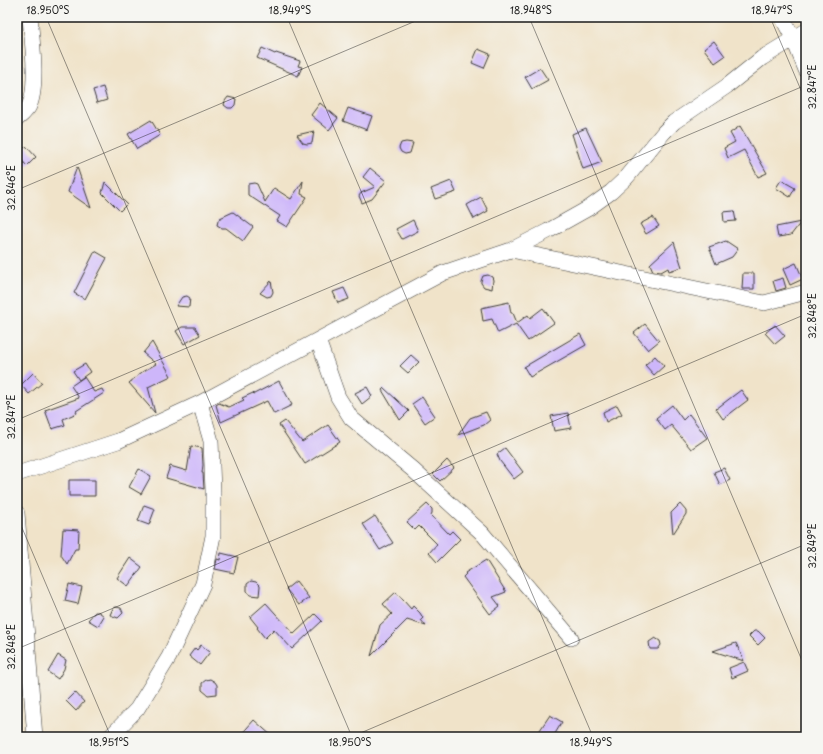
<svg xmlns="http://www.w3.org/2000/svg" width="823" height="754" font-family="'Playpen Sans',sans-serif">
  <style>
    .building { fill: #cdb6fa }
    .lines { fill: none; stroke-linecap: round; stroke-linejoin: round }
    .minor-casing { stroke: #3c3a36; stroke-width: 16 }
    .minor { stroke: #fff; stroke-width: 15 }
    .ticks { fill: none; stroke: #1c1c1c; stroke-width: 1; stroke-opacity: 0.45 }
    .neatline { fill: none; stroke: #1c1c1c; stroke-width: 1.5 }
    .ticks-label { font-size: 10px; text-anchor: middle; fill: #1c1c1c }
  </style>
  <rect width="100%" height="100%" fill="#f6f6f2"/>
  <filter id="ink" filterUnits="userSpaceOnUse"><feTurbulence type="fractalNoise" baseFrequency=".025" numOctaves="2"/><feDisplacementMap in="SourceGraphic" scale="8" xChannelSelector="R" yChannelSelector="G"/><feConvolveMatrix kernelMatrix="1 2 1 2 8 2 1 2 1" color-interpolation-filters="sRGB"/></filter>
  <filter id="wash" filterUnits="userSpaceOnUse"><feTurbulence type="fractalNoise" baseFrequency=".012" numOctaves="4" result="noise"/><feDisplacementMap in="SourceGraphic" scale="16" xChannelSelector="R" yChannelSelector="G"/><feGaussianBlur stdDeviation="0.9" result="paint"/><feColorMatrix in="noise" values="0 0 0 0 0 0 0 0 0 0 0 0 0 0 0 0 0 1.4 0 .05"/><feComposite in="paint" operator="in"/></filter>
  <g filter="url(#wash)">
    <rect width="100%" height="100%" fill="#f0e3c9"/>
    <g id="blocks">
      <!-- building -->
      <path class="building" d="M714 41 725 56 715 63 704 49Z
        M262 48 275 54 276 53 300 61 298 66 302 67 298 76 257 58Z
        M478 49 490 54 484 68 472 63Z
        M540 68 548 80 532 89 525 77Z
        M103 87 107 100 97 103 93 90Z
        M228 97 236 99 235 105 232 108H228L224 105 225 101Z
        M320 103 338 118 329 130 311 115Z
        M348 108 372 116 367 130 343 121Z
        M151 120 160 135 137 149 128 134Z
        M740 126 767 173 758 177 744 150 728 158 724 148 735 142 730 133Z
        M586 128 602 162 583 169 572 134Z
        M314 131 312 143 307 144 303 143 297 135Z
        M406 142 413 143 410 153 405 154 401 152 399 148 401 143Z
        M26 146 36 157 27 166 17 155Z
        M77 167 91 208 68 192Z
        M370 168 386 181 372 199 362 203 359 196 361 193 375 187 363 177Z
        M781 180 795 188 790 197 776 188Z
        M303 181 301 194 307 197 287 227 277 221 280 216 248 195V184L254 183 257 184 265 202 274 188 291 199Z
        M451 181 456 192 435 199 431 189Z
        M105 182 127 204 120 211 102 193Z
        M481 197 488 211 474 219 467 205Z
        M734 211 736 221 724 222 723 212Z
        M233 212 253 227 243 241 226 228H222L217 225 218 221 220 218Z
        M653 217 659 226 646 234 640 224Z
        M413 220 418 231 402 239 396 229Z
        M801 222 791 235 778 237 776 227Z
        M726 241 738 249 732 257 716 264 709 247Z
        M674 242 682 267 669 271 668 268 661 272 653 271 650 264Z
        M95 251 107 258 85 299 74 293Z
        M796 263 803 279 790 285 783 269Z
        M743 273H754V289H742Z
        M488 275 492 277 493 280 492 289 484 287 481 283V281L483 276Z
        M783 278 786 288 776 291 773 281Z
        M271 281 273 292 271 296 267 297 260 293Z
        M344 288 349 299 338 303 333 292Z
        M187 296 190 298 189 307 176 306 182 297Z
        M509 302 511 313H513L517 323 528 315 530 318 543 308 554 323 528 341 516 324 498 333 492 319 483 321 481 308Z
        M645 324 659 341 648 350 634 333Z
        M775 325 785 336 775 344 765 333Z
        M182 327H195L200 335 184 344 176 331Z
        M580 334 586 345 530 377 524 367Z
        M152 342 171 376 148 387 155 413 129 383 142 372 156 364 143 353Z
        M411 355 419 362 408 373 400 366Z
        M655 356 664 366 654 375 645 365Z
        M85 364 90 372 79 380 73 371Z
        M33 373 42 383 29 394 21 385Z
        M84 377 94 392 102 389 104 393 76 411 77 413 63 419 65 425 52 429 45 410 79 398 71 386Z
        M279 381 292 405 274 414 267 401 221 422 216 405 219 403 229 407 244 400 242 398 253 393 254 394Z
        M367 387 372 396 362 404 355 393Z
        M384 388 409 411 400 420 382 390Z
        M741 390 748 400 723 419 716 409Z
        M422 397 435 416 425 423 412 404Z
        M617 405 622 414 606 422 603 412Z
        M672 405 683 420 689 414 707 438 691 449 671 425 665 430 656 418Z
        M486 412 490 420 484 425 458 435 470 418Z
        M568 413 571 428 554 431 551 416Z
        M285 421 302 442 328 425 340 442 305 464 279 425Z
        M191 446 202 448 203 465 202 473H203L204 489 166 478 170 466 187 471Z
        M505 448 523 472 514 479 500 461 497 454Z
        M447 460 454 468 440 481 433 474Z
        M724 468 730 480 720 485 714 472Z
        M139 469 151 476 141 494 129 487Z
        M69 480H95V496H69Z
        M427 504 432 509V513L431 515 449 534 452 531 460 539 437 562 429 553 437 544 419 526 415 530 407 522Z
        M680 504 686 511V514L673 534 671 513Z
        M144 505 155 509 149 525 138 521Z
        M375 516 393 543 380 550 363 524Z
        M63 529 79 530 78 549H75L67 564 61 555Z
        M221 553 238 557 234 573 215 569 217 559 220 560Z
        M130 558 142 567 128 586 117 578Z
        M486 560 506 592 493 597 500 606 490 614 463 577 466 574 465 573Z
        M251 581 256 582 260 586 259 596 250 595 247 591V584Z
        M296 581 309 598 299 605 286 589Z
        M69 584 82 587 78 604 65 601Z
        M396 592 411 609 413 606 420 613 423 618 421 620 426 626 407 620 371 656 380 625 392 614 383 604Z
        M266 603 294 634 315 614 322 621 292 649 274 629 265 638 257 628 258 627 250 617Z
        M116 607 121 608 123 613 118 618 110 615 113 608Z
        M95 612H99L104 616 98 626 88 620Z
        M754 631H758L765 638 758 645 749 636Z
        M655 638 660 641 661 645 658 649H650L649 642Z
        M736 643 744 661 713 651Z
        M201 645 210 652 200 665 189 656 195 648 197 650Z
        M58 655 66 660 64 669 58 679 48 672Z
        M744 662 748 671 732 678 729 668Z
        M210 679 215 682 217 685V694L208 695 202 690V683L206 680Z
        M75 692 84 702 76 711 66 701Z
        M550 715 562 722 553 737H545L538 733Z
        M254 720 273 737H239Z"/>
    </g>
  </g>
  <g filter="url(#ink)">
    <use href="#blocks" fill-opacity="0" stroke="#3c3a36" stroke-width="1"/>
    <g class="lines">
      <defs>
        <path id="minor" d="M782 17 793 38 806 70
          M17 119C21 116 25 112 28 108 39 90 32 39 30 17
          M511 250 548 231 589 208 611 192 627 177 664 132 674 122 727 86 762 58 806 31
          M318 340 338 397 351 418 412 469 482 533 571 638
          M17 474 118 441 200 403 443 273 511 250 764 303 806 292
          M17 513 35 737
          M110 737 137 709 169 657 203 584 213 536V491L211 441 200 403"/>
      </defs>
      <!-- minor casing -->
      <use href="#minor" class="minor-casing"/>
      <!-- minor -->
      <use href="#minor" class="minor"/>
    </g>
  </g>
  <!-- ticks -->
  <path class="ticks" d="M46 17 352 737M287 17 593 737M529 17 806 670M770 17 806 102M17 190 425 17M17 420 806 85M17 516 111 737M17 649 806 314M351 737 806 544"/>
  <!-- margin -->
  <rect width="823" height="754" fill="none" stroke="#f6f6f2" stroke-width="44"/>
  <rect x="22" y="22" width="779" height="710" class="neatline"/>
  <g class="ticks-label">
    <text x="48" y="14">18.950°S</text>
    <text x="290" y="14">18.949°S</text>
    <text x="531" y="14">18.948°S</text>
    <text x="772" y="14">18.947°S</text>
    <text transform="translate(812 87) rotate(-90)" y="4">32.847°E</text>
    <text transform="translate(11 188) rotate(-90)" y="4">32.846°E</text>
    <text transform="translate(812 316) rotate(-90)" y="4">32.848°E</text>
    <text transform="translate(11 417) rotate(-90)" y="4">32.847°E</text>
    <text transform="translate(812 546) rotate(-90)" y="4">32.849°E</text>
    <text transform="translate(11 647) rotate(-90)" y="4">32.848°E</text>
    <text x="109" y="746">18.951°S</text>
    <text x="350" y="746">18.950°S</text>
    <text x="591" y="746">18.949°S</text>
  </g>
</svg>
